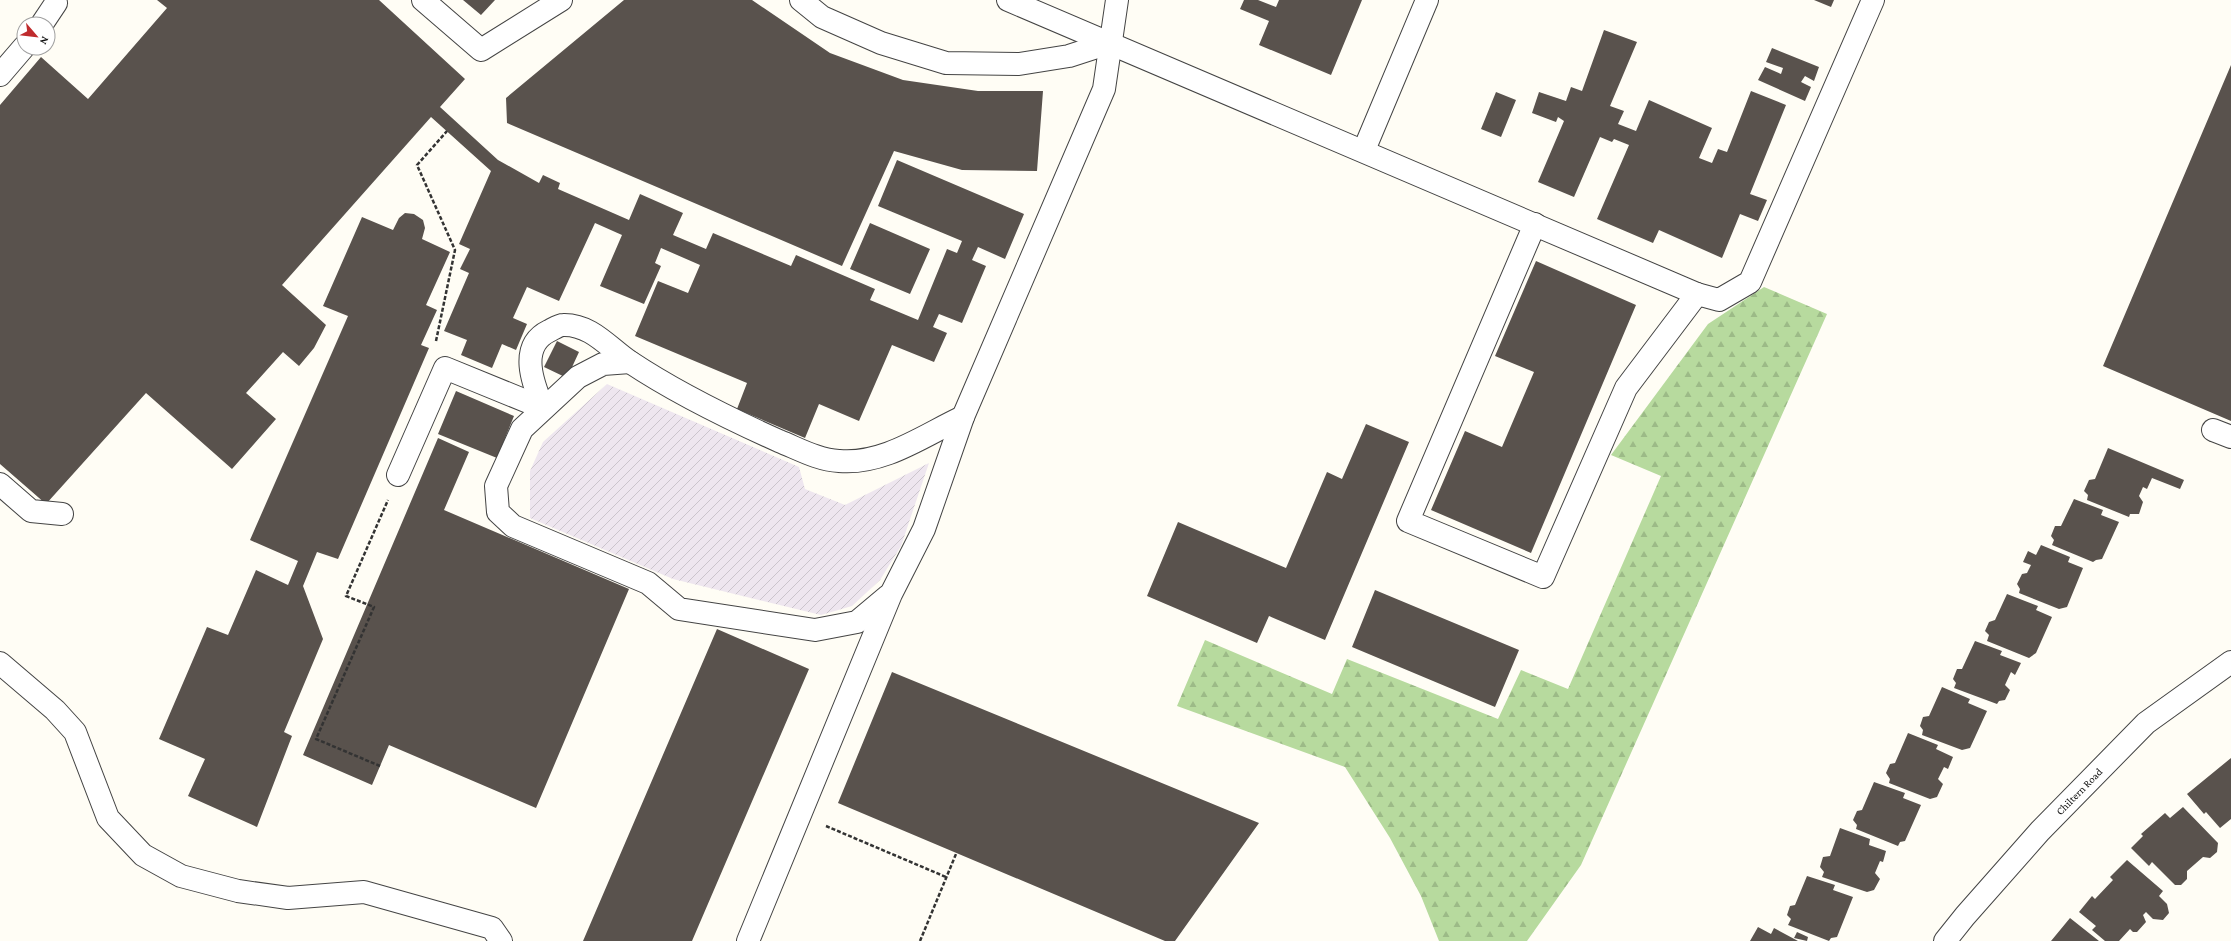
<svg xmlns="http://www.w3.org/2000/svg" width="2231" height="941" font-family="'Crimson Pro',serif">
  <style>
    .industrial { fill: url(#industrial-furrows) }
    .forest { fill: url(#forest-firs) }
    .building { fill: #59524d }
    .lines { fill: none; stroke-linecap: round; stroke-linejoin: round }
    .minor-casing { stroke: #444; stroke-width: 24 }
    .path { stroke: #333; stroke-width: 2.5; stroke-dasharray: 4 2; stroke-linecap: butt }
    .minor { stroke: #fff; stroke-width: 22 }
    .labels { text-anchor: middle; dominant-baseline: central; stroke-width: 4; stroke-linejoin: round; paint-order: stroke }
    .street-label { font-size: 11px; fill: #111; stroke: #fff }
  </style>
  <defs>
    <pattern id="industrial-furrows" width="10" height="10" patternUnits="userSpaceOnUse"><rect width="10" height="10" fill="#eee6ef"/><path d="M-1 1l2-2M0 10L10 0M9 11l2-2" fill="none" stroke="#cbc4cc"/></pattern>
    <pattern id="forest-firs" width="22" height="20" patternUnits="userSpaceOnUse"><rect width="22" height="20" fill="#b7da9e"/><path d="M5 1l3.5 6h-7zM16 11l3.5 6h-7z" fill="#9cba87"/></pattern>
  </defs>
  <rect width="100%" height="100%" fill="#fffdf5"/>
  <!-- industrial -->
  <path class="industrial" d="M607 384 799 467 805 489 845 505 929 463 901 546 880 580 852 606 821 615 673 579 530 518V471L543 442Z"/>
  <!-- forest -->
  <path class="forest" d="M1764 287 1827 314 1581 865 1527 941H1439L1421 896 1390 838 1345 767 1177 706 1205 640 1332 694 1347 659 1498 719 1521 670 1568 689 1661 476 1611 455 1708 324Z"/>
  <!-- building -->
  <path class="building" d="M157 0H379L465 79 440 107 498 160 539 183 543 175 560 183 558 189 629 220 640 194 683 213 673 235 706 249 713 233 791 266 796 255 875 289 870 300 918 320 947 249 957 253 962 241 878 206 897 160 1024 214 1005 259 978 247 972 260 986 266 962 323 939 314 933 327 947 333 934 362 892 345 859 421 819 404 805 438 737 409 747 383 635 336 658 281 688 293 700 265 661 248 655 263 661 266 644 304 600 286 622 235 595 223 559 301 527 287 513 318 527 324 516 350 502 344 492 368 461 355 467 340 444 331 469 273 460 269 470 249 459 244 491 171 431 117 282 285 326 325 314 348 299 366 283 352 246 393 276 419 232 469 146 393 46 504 0 464V105L41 57 88 99 167 8Z
    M463 0H495L481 15Z
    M624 0H752L830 53 903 80 978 91H1043L1037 171 962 170 894 151 842 266 507 123 506 98Z
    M1244 0H1258L1276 7 1279 0H1362L1331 75 1259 45 1269 21 1240 9Z
    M1814 0H1834L1831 7Z
    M1604 30 1637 42 1610 106 1624 111 1618 124 1636 131 1649 100 1712 128 1699 158 1712 163 1718 149 1727 152 1751 91 1786 105 1750 194 1767 200 1758 221 1740 214 1722 258 1659 230 1653 243 1597 219 1629 145 1614 139 1612 142 1600 137 1574 197 1538 182 1564 121 1558 117 1556 122 1532 113 1539 92 1566 101 1571 87 1582 91Z
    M1772 48 1819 67 1814 81 1805 76 1801 82 1811 87 1805 101 1758 80 1765 67 1781 74 1783 68 1766 62Z
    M2231 65V421L2103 366Z
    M1496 92 1516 100 1501 137 1481 129Z
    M405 213 414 214 423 220 425 228 422 239 450 252 426 305 437 310 421 345 429 348 338 559 317 552 303 586 323 639 284 732 292 736 257 827 188 796 205 759 159 739 207 627 228 635 256 570 288 585 298 561 250 540 348 316 323 306 362 217 393 230 399 218Z
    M870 223 930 249 910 294 850 269Z
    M1536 261 1636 305 1531 553 1431 510 1465 431 1502 447 1534 372 1495 356Z
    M557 341 579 352 567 378 544 367Z
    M456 391 514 416 497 458 438 434Z
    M1366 424 1409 442 1325 640 1269 616 1257 643 1147 596 1178 522 1286 568 1327 472 1342 479Z
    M438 438 469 452 444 510 629 589 536 808 389 745 372 785 303 755Z
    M2108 448 2184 480 2180 489 2152 478 2147 489 2143 487 2139 496 2143 502 2139 514H2130L2129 517 2087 500 2088 495 2084 491 2089 480 2095 479Z
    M2074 499 2103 510 2101 515 2119 522 2102 559 2096 560 2093 562 2052 545 2054 540 2051 536 2055 526H2061Z
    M2041 545 2070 557 2068 562 2083 568 2067 607 2059 609 2019 593 2020 589 2017 584 2022 574 2027 573 2031 565 2023 562 2028 551 2036 555Z
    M1375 590 1519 650 1495 707 1352 647Z
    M2007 594 2038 606 2036 610 2052 617 2036 653 2029 658 1987 641 1989 635 1985 631 1989 622 1995 620Z
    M717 629 809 669 692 941H583Z
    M1975 641 2002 651 2000 655 2021 663 2015 675 2011 672 2005 685 2010 690 2005 700 1999 701 1997 704 1954 688 1956 683 1953 679 1957 669H1962Z
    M892 672 1259 823 1175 941H1165L838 803Z
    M1942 687 1970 699 1968 703 1987 711 1970 748 1962 750 1922 735 1923 730 1920 726 1923 717 1929 716Z
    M1908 733 1938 745 1936 749 1953 757 1948 769 1944 767 1938 779 1943 784 1937 797 1930 799 1889 783 1890 779 1886 773 1890 764 1895 763Z
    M2231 758V819L2220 828 2206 812 2204 814 2187 794Z
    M1874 782 1905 793 1903 798 1921 805 1905 841 1900 842 1898 846 1856 829 1857 825 1853 820 1857 811 1862 810Z
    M2183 807 2218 843 2217 852 2210 858 2203 857 2187 871V879L2181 885H2175L2152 862 2149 866 2131 848 2143 836 2141 834 2165 813 2170 818Z
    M1840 828 1870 839 1869 845 1886 851 1883 862 1880 861 1875 873 1880 879 1874 890 1867 892 1822 877 1824 872 1820 867 1823 857 1830 856Z
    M2127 860 2163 891 2159 896 2167 904 2169 913 2163 920 2153 919 2146 912 2143 915 2146 922 2137 932H2133L2130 929 2119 941H2105L2092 930 2096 926 2079 912 2092 896 2095 899 2113 880 2110 877Z
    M1807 876 1835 885 1833 890 1853 897 1837 937 1831 938 1829 941 1788 925 1791 919 1787 915 1790 906 1795 905Z
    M2070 918 2099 941H2051Z
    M1758 927 1771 934 1774 928 1798 941H1750Z
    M1797 932 1808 937 1807 941 1794 938Z"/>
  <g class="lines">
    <defs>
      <g id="minor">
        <path d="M423 0 481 50 561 0"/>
        <path d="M801 0 822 17 881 43 946 63 1019 64 1069 56 1109 43"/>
        <path d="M1008 0 1697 294 1719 300 1750 282 1873 0"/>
        <path d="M42 24 56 3"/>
        <path d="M0 75 24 47"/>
        <path d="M1364 150 1427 0"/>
        <path d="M1535 224 1408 521 1543 577 1626 388 1697 294"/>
        <path d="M630 362 603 364 578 377 522 429 496 486 498 512 513 526 648 583 679 609 815 630 857 622 888 596"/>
        <path d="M543 408C533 384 518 346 549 331 553 329 559 325 563 325 591 324 609 348 630 362 675 392 730 419 779 441 799 449 818 460 839 461 884 465 924 435 963 417"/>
        <path d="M2213 430 2231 437"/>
        <path d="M398 475 445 368 543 408"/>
        <path d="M0 484 31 511 62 514"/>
        <path d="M0 663 55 710 75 732 108 818 143 855 181 876 238 891 288 898 364 892 492 928 501 941"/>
        <path d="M748 941 891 594 924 529 963 417 1104 89 1117 0"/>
        <path id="s1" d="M1945 941 1965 916 2040 831 2146 723 2231 662"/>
      </g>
    </defs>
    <!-- minor casing -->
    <use href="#minor" class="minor-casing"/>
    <!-- path -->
    <path class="path" d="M436 341 455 250 417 165 447 131
      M380 766 316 739 374 607 346 596 388 500
      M826 826 946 877
      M920 941 956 854"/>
    <!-- minor -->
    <use href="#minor" class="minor"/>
  </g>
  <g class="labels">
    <!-- street labels -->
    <g class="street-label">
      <text stroke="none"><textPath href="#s1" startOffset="201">Chiltern Road</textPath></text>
    </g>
  </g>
  <!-- north arrow -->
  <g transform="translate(36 36) rotate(118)"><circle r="19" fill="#ffffff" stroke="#a0a0a0"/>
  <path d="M0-3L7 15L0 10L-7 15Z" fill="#bf2b2d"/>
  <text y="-6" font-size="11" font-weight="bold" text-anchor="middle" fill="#111111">N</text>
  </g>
</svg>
